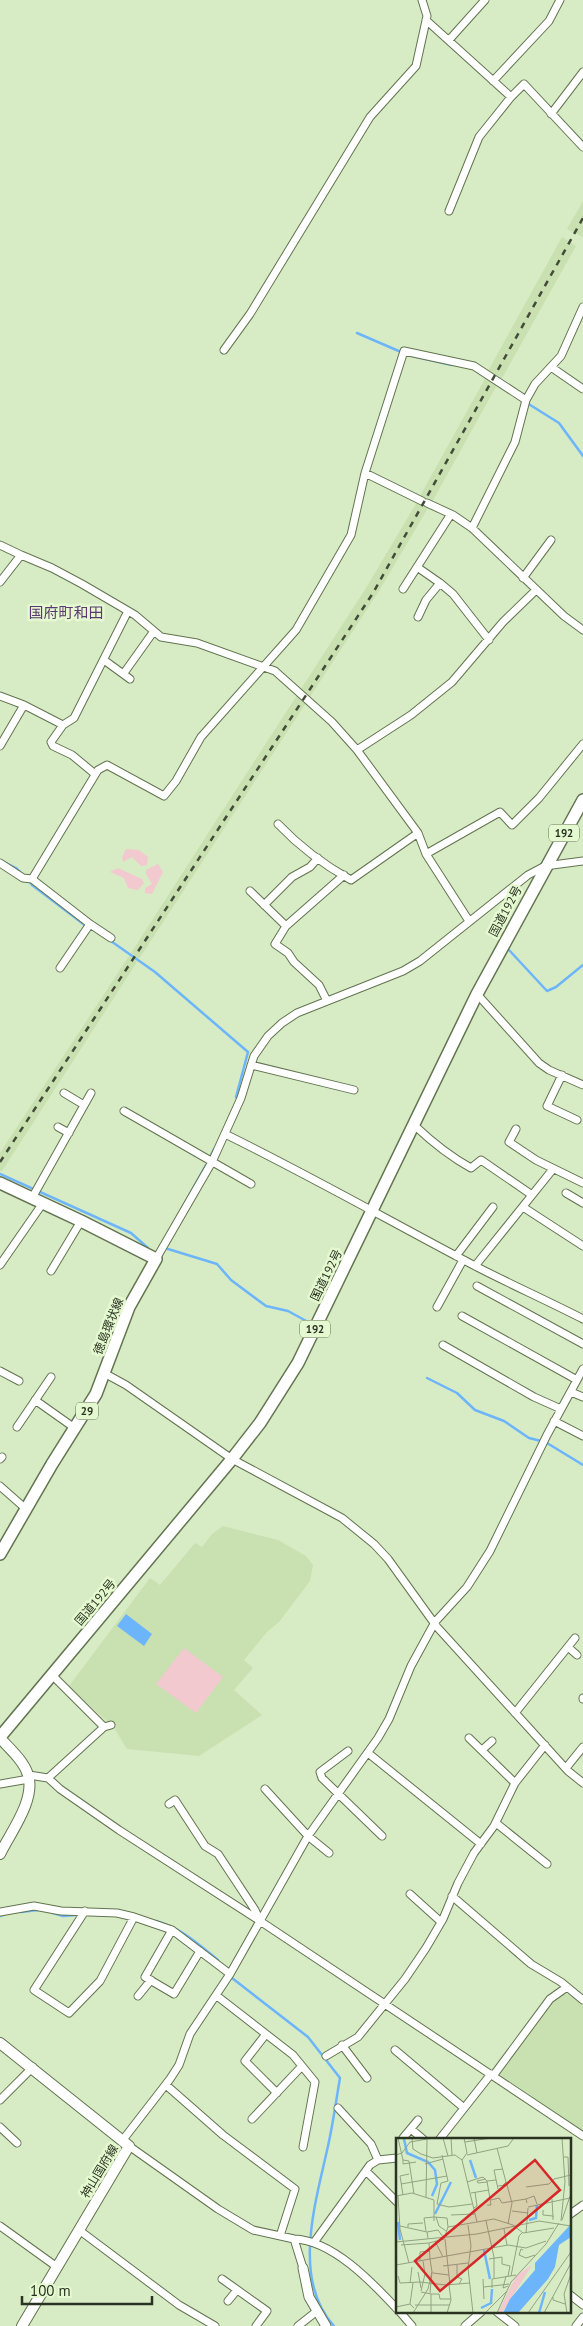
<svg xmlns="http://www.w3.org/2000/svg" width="583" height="2326" font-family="'PT Sans','Noto Sans JP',sans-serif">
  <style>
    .built { fill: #c9e0b1 }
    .green { fill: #f2c9ce }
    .water { fill: #6db5fb }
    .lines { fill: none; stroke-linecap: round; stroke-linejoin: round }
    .stream { stroke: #6db5fb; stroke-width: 2.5 }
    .minor-casing { stroke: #627450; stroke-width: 9 }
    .tertiary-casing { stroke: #627450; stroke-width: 11 }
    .secondary-casing { stroke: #627450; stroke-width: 12 }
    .primary-casing { stroke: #627450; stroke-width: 14 }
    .trunk-casing { stroke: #627450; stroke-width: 14 }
    .minor { stroke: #fff; stroke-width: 7 }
    .tertiary { stroke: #fff; stroke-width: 9 }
    .secondary { stroke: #fff; stroke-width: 10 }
    .primary { stroke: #fff; stroke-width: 11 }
    .trunk { stroke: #fff; stroke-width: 11 }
    .rail { stroke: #424c39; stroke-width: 2.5; stroke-dasharray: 6 6; stroke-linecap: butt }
    .labels { text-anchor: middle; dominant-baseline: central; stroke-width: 5; stroke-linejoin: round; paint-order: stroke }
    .shield { fill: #e5f9d0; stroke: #626e56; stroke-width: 1 }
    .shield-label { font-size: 11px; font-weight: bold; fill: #2a3222 }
    .street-label { font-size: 12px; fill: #2a3222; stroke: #e5f9d0 }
    .quarter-label { font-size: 15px; fill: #5a3972; stroke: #e5f9d0 }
    .inset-river { fill: none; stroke: #6db5fb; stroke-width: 2.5 }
    .inset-road { fill: none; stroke: #92a283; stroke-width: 1 }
    .view { fill: #d62828; fill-opacity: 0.15; stroke: #d62828; stroke-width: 2.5 }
    .inset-edge { fill: none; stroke: #2a3222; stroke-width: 2.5 }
  </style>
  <rect width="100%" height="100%" fill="#d7ecc4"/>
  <!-- built -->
  <path class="built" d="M583 201V237L567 229Z
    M562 237 576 246 501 380 488 371Z
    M486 377 497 385 432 502 428 501 425 506 428 508 379 591 139 959 131 953 366 588 417 502 420 504V496Z
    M129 956 137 962 2 1171H0V1153Z
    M223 1526 278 1540 306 1556 313 1565 310 1581 279 1622 267 1632 244 1660 253 1668 234 1690 262 1715 199 1756 127 1749 114 1728 69 1686 150 1578 160 1585 195 1543 202 1547 212 1534Z
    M569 1994 583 2005V2132L499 2076 500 2069 550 2003 561 1995Z"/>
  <!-- green -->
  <path class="green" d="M126 849 139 850 148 857 147 865 141 866 132 857 123 862 122 857Z
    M158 864 163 872 152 894 145 893V888L152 884 146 874V870Z
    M118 868 142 879 144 883 138 890 128 888 124 878 110 872Z
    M184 1648 223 1677 196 1713 156 1684Z"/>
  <!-- water -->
  <path class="water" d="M126 1614 152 1634 144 1646 117 1626Z"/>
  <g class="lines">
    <!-- stream -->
    <path class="stream" d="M357 333 401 352
      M408 355 452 365
      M527 403 559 423 583 456
      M4 862 16 868 24 876
      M28 880 32 885 86 926
      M108 939 155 972 248 1052 236 1097
      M509 950 547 991 556 987 583 965
      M211 1155 214 1149
      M0 1174 131 1233 148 1248
      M181 1210 206 1165
      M168 1249 217 1264 231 1280 266 1306 288 1311 310 1323
      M427 1378 457 1393 475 1410 504 1421 529 1438 541 1441
      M547 1443 583 1465
      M21 1912 38 1910
      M53 1913 63 1916 76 1915
      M0 1916 6 1914
      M156 1921C181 1928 198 1944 218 1960
      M232 1978 308 2037 340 2078C336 2101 333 2124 328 2146 316 2201 291 2279 334 2326"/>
    <defs>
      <path id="minor" d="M426 20 511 97 524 84 583 147
        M449 40 485 0
        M493 81 549 21 560 0
        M551 114 583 72
        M449 211 479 137 511 97
        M224 350 250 314 370 117 416 66 427 16 422 0
        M551 367 583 389
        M365 473 404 351 474 366 526 400
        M427 503 453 515 472 528 564 616 583 630
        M472 528 515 442 526 400 535 384 561 356 583 307
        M0 545 21 555 0 582
        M21 555 52 568 82 584 135 615 161 637 197 643 275 671 332 722 357 750 418 833 426 854 469 921
        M417 567 440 583 426 600 418 617
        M523 578 551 540
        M440 583 453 594 489 640
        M403 589 451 514
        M104 660 130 679
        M124 673 154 631
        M0 696 24 705 0 746
        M24 705 63 725 51 742 53 746 72 755 95 774
        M63 725 74 718 128 611
        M357 750 411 715 452 682 503 622 536 590
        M278 824C299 846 324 865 351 880L418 833
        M426 854 500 812 512 825 539 798 583 744
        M0 863 23 878 32 879 90 924 60 968
        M32 879 98 770 107 765 164 796 176 781 201 737 296 630 351 535 365 473 422 501
        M250 891 286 926
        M264 905 292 877 310 867 318 858
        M90 924 111 938
        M477 994 539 1063 549 1070 583 1085
        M327 1001 319 985 294 962 288 953 275 944 286 926 344 875
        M251 1065 354 1090
        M562 1075 547 1106 577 1120
        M64 1093 84 1105
        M124 1111 251 1184
        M414 1125C432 1142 449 1156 471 1168L481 1160 532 1195
        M58 1127 69 1133
        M516 1129 509 1142 536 1160 583 1183
        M225 1134C311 1176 393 1223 477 1267 512 1285 548 1301 583 1319
        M566 1193 583 1203
        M32 1198 91 1093
        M523 1207 583 1246
        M456 1256 493 1207
        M156 1259 212 1162 241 1098 254 1056 268 1036 282 1023 297 1013 403 971 420 961 528 875 545 866 583 861
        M0 1265 43 1203
        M475 1266 553 1169
        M51 1271 81 1221
        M477 1286 583 1344
        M437 1307 463 1260
        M462 1316 577 1380
        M443 1345 534 1397 561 1409
        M0 1371 19 1381
        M104 1373 126 1385 232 1459 342 1518 374 1544 388 1559 437 1627 568 1771 583 1783
        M571 1392 583 1397
        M35 1400 76 1429
        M554 1421 583 1436
        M17 1427 51 1377
        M0 1459 2 1457
        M0 1486 26 1509
        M568 1647 577 1655
        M52 1675 104 1727
        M583 1698V1699
        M515 1713 575 1638
        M469 1738 515 1783
        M482 1750 492 1741
        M348 1751 320 1772 322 1778 382 1836
        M368 1753 481 1844
        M566 1768 583 1747
        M29 1775 48 1778 104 1727 111 1725
        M48 1778 60 1789 119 1830 260 1921 583 2136
        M0 1784 29 1779
        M265 1789 308 1836 329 1853
        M169 1804 175 1800 205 1846 218 1854 255 1910 260 1921
        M496 1823 547 1864
        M410 1894 441 1922
        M452 1896 531 1964 561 1982 583 2000
        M85 1911 34 1990 69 2013 100 1981 134 1917
        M0 1912 34 1906 61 1911 117 1913 134 1917 172 1930 230 1974
        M172 1930 145 1977 174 1994 200 1951
        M138 1996 151 1980
        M217 1996 293 2055 315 2082 303 2147
        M266 2034 245 2061 277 2093
        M342 2045 367 2078
        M395 2050 464 2108
        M326 2056 358 2037 405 1979 426 1948 443 1919 458 1883 474 1853 494 1826 515 1783 545 1745
        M493 2076 550 1999 567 1987
        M166 2085 223 2135 295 2189 280 2236
        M0 2100 33 2067
        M338 2108 371 2144 378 2160
        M252 2119 302 2066
        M0 2127 17 2143
        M411 2129 424 2140
        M403 2138 418 2120
        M439 2140 491 2074
        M122 2141 170 2079 179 2065 190 2034 230 1974 308 1836 378 1738 389 1719 411 1666 435 1622 467 1587 490 1551 547 1435 583 1369
        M129 2146 218 2209 253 2230 294 2239 303 2268
        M366 2171 397 2202
        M569 2215 583 2205
        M0 2226 57 2267
        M79 2230 179 2305 215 2326
        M294 2239C332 2240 372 2282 397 2309
        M315 2241 370 2165 378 2160 397 2158
        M222 2279 267 2311 256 2326
        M569 2294 583 2305
        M228 2301 237 2290
        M400 2312 412 2326
        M497 2312 515 2326
        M298 2326 317 2311
        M465 2326 481 2312
        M576 2326 583 2317"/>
      <path id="tertiary" d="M303 2268 309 2297 326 2326"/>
      <path id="secondary" d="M0 1738C9 1748 24 1761 28 1775 36 1800 10 1833 0 1854
        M0 2043 129 2146 22 2326"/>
      <path id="primary" d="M0 1183 81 1221 156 1259 129 1307 96 1394 52 1464 0 1554"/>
      <path id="trunk" d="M0 1737 232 1459 260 1423 298 1363 477 994 583 800"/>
    </defs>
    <!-- minor casing -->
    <use href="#minor" class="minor-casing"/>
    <!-- tertiary casing -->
    <use href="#tertiary" class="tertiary-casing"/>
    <!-- secondary casing -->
    <use href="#secondary" class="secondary-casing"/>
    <!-- primary casing -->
    <use href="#primary" class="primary-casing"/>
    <!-- trunk casing -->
    <use href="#trunk" class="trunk-casing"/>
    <!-- minor -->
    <use href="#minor" class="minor"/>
    <!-- tertiary -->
    <use href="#tertiary" class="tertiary"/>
    <!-- secondary -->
    <use href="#secondary" class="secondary"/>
    <!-- primary -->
    <use href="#primary" class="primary"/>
    <!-- trunk -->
    <use href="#trunk" class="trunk"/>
    <!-- rail -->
    <path class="rail" d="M0 1162 373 593 583 218"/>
  </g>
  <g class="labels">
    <!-- shield labels -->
    <g class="shield">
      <rect x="549" y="824.5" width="30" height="17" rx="4"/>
      <rect x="300" y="1320.5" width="30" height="17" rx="4"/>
      <rect x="76" y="1402.5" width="22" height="17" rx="4"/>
    </g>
    <g class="shield-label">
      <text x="564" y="833">192</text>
      <text x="315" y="1329">192</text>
      <text x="87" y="1411">29</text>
    </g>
    <!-- street labels -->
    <g class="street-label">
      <text transform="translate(505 911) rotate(-62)">国道192号</text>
      <text transform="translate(326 1275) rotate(-64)">国道192号</text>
      <text transform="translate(108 1326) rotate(-68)">徳島環状線</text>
      <text transform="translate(95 1602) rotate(-50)">国道192号</text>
      <text transform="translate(99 2171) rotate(-59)">神山国府線</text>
    </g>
    <!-- quarter labels -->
    <g class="quarter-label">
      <text x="66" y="612">国府町和田</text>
    </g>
  </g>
  <!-- overview -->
  <g transform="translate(396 2138)">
    <rect width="175" height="175" fill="#d7ecc4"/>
    <path d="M136 127 106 175H102L120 138Z" fill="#f2c9ce"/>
    <path d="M175 86V99L163 107 159 129 152 141 122 175H107L114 161 139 132V125Z" fill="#6db5fb"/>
    <path class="inset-river" d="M8 1 11 15 32 24 39 32 41 46 36 58M74 22 80 40M39 76 55 44M133 82 140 80 141 67M2 84 4 102M88 112 94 141M85 170 95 165 96 151M143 175 149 154"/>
    <path class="inset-road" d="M2 0 7 22 13 23 18 56M16 0 17 11 25 16 37 20 59 17 66 22M47 0 52 18M55 0 56 17M78 0 81 15M69 4 95 0M101 10 110 44M0 17 6 15 14 4 37 0M71 17 112 8 118 0M168 19H172L173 48M7 22V26L20 24M29 26 47 21M90 41 81 43 82 45 91 44M91 43 95 67H91M71 44 87 39 91 43 100 42M5 46 51 38M111 47 116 65 112 86M102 48 111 47 110 44 107 47M130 49 153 46 158 41 175 37M102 51 98 32 107 31M75 55 93 52M7 57 4 38 13 36M0 58 16 55 38 62V79L51 80 52 89 48 101 33 105 34 121 0 127M2 58 4 91 13 125M30 59 31 2M130 61 138 58 141 66M156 61 157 79M95 62 103 60 106 65 130 61 131 65M41 66 45 45 52 43 46 17M41 66 53 69 76 66M132 69 174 60M78 70 81 68 79 54M147 72V77L157 78V82M116 73 132 75M55 77 79 76M40 79 43 88 50 93M166 82 174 58M90 83 98 119V140M165 83 169 44 166 0M81 84 98 81 117 87 127 95 158 90M72 87 75 108 72 130 77 175M4 88 31 94 32 100M12 89V86L27 85M52 89 81 84 66 22 71 15 68 0M108 91 111 107M30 93 28 80 38 79V83M31 94 42 92 47 99M130 95 132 70M49 101 54 147M39 103 47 119M0 104 81 96 143 83 175 88M5 107 33 105M127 112 125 111 123 117 130 120 139 117M34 121 112 107 130 110 150 103M93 121 106 119V126L114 128 112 138M24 123V114L34 113M61 127V139L66 141 63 146M47 128 72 125M22 134 25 150M37 135 53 137M2 138 4 145 24 144M110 138 107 150 112 148M115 138 123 98 126 95M87 141 88 161M24 144 50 147 74 145M14 145 16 129M88 149 113 146M96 150V141L120 137M25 153 29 136 27 123M25 154 35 156V175M34 155 36 134M35 156H43L44 161H55M157 159V162L169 166M14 166 17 145M19 167H54M0 169 14 166 18 170M17 175 32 151 36 134 34 121M51 175 55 162 53 147M89 175 111 153M101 175 115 144 150 106 163 85M132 175 175 114M148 175 175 125M171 175 168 156 175 136"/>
    <path class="view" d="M139 22 164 52 44 153 19 123Z"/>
    <rect width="175" height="175" class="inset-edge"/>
  </g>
  <!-- scale -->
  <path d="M22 2296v8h130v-8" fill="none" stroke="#2a3222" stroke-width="2.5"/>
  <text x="30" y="2296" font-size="15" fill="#2a3222" stroke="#e5f9d0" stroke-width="4" paint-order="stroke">100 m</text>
</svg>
